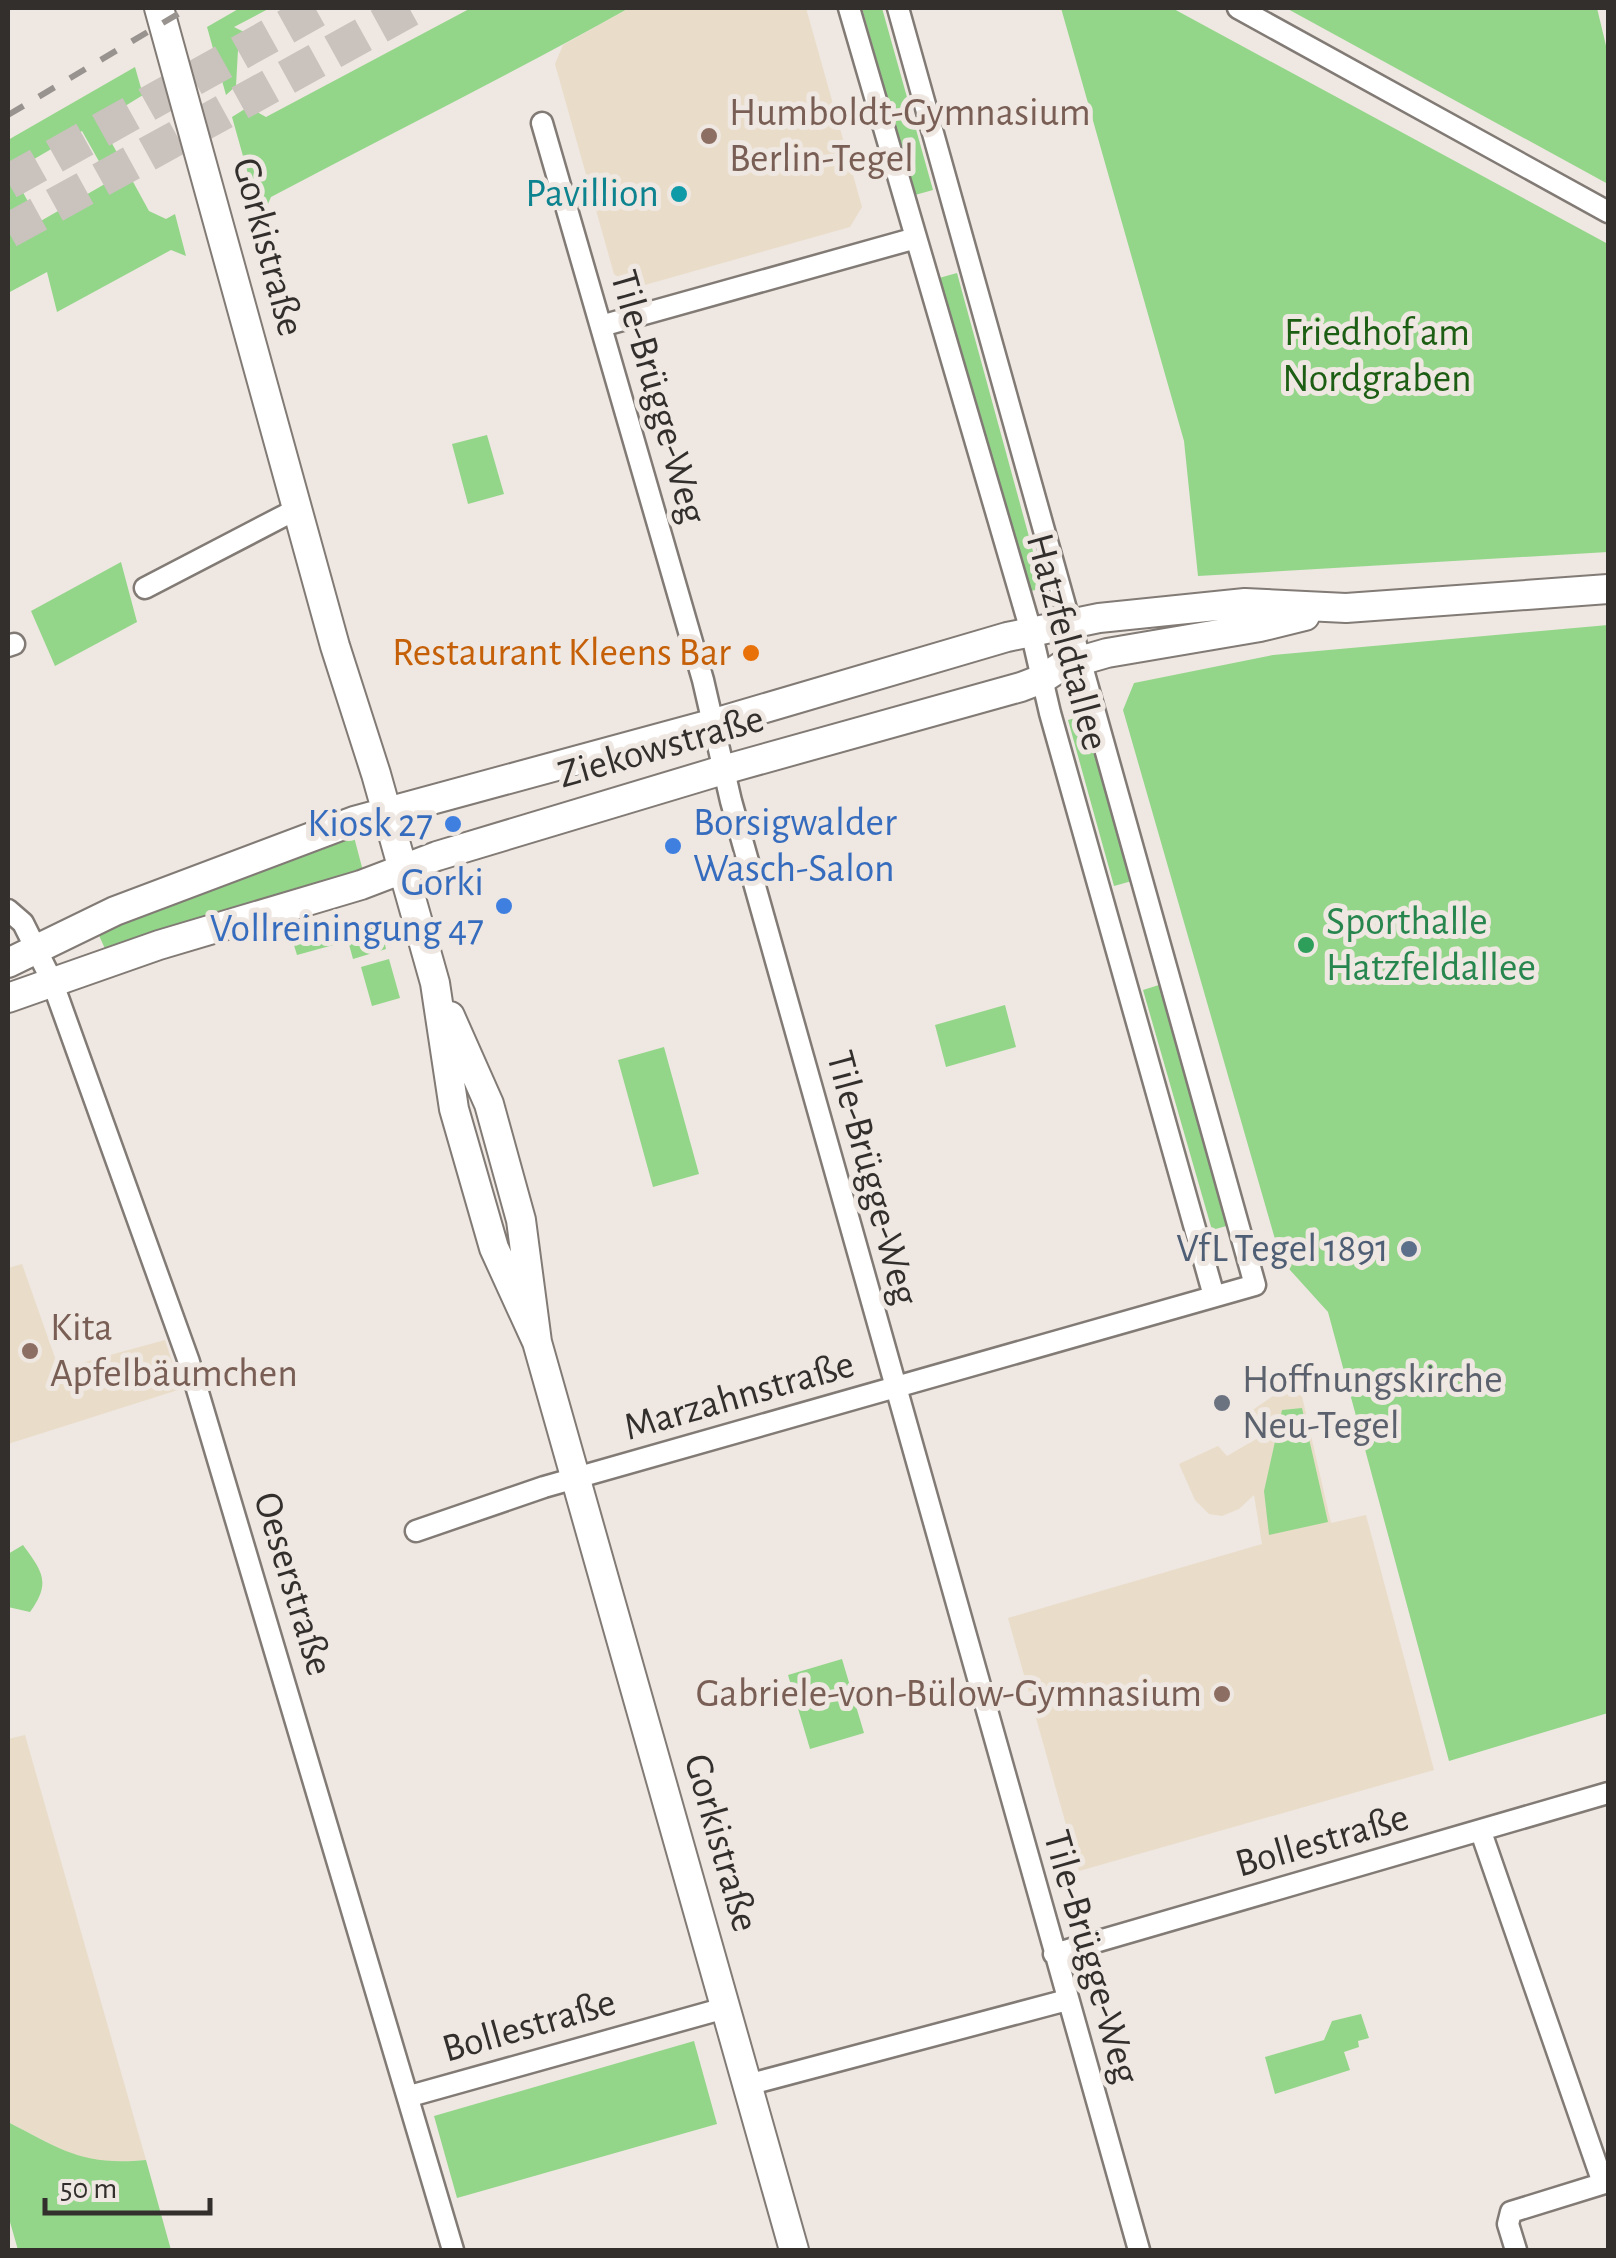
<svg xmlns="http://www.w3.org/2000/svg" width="1616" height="2258" font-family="'Alegreya Sans',sans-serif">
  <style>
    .education { fill: #e9ddc9 }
    .green { fill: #93d68a; fill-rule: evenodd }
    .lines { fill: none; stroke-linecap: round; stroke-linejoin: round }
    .highway-tunnel { stroke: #c9c2bd; stroke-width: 35; stroke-dasharray: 35 18; stroke-linecap: butt }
    .street-casing { stroke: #817a75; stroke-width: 25 }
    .secondary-casing { stroke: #817a75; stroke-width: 32 }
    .street { stroke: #fff; stroke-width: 20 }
    .secondary { stroke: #fff; stroke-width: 28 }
    .rail { stroke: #99938f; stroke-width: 6; stroke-dasharray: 18 18; stroke-linecap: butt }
    .education-dot { fill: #8d6e63; stroke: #efe7e1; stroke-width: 4 }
    .culture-dot { fill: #0f9aa8; stroke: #efe7e1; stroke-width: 4 }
    .food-dot { fill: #e8710a; stroke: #efe7e1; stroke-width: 4 }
    .shop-dot { fill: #3f7fe0; stroke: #efe7e1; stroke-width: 4 }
    .leisure-dot { fill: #2e9e5b; stroke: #efe7e1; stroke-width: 4 }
    .service-dot { fill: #5c6f8a; stroke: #efe7e1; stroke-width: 4 }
    .worship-dot { fill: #6b7280; stroke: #efe7e1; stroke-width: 4 }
    .labels { text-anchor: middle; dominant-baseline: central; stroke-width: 10; stroke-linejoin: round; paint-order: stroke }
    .education-label { font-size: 40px; fill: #785e54; stroke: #efe7e1; text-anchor: start }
    .culture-label { font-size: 40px; fill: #0d838f; stroke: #efe7e1; text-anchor: end }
    .street-label { font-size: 40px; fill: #322f2d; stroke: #efe7e1 }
    .park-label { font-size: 40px; fill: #1c5e13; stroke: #efe7e1 }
    .food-label { font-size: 40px; fill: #c56008; stroke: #efe7e1; text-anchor: end }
    .shop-label { font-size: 40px; fill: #366cbe; stroke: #efe7e1; text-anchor: end }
    .leisure-label { font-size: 40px; fill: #27864d; stroke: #efe7e1; text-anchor: start }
    .service-label { font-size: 40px; fill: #4e5e75; stroke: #efe7e1; text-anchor: end }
    .worship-label { font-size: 40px; fill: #5b616d; stroke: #efe7e1; text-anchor: start }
  </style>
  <rect width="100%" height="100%" fill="#efe7e1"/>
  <!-- education -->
  <path class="education" d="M629 8H806L862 207 850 227 634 288 614 274 555 64 563 45Z
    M22 1264 59 1369 165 1340 181 1389 8 1444V1268Z
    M1298 1379 1331 1523 1366 1515 1434 1770 1079 1871 1008 1618 1262 1544 1254 1495 1239 1509 1222 1516 1209 1514 1195 1500 1179 1464 1218 1446 1227 1456 1258 1438 1251 1411Z
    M25 1735 146 2160 109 2163 77 2158 8 2122V1739Z"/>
  <!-- green -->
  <path class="green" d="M240 8H270L234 27 250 35 238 50 236 86 226 95 207 27Z
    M471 8H629C511 74 390 134 271 197L261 220 232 117 248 107 266 117Z
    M862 8H882L933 190 915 195Z
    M1061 8H1172L1608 244V552L1198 576 1184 441Z
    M1286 8H1597L1608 54V184Z
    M135 67 143 95 117 111 109 122V138L149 211 166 219 175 214 186 256 171 250 57 312 47 272 8 293V140ZM82 131 110 181 39 222 12 172Z
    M957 273 1043 588 1027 592 939 278Z
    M487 435 504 494 468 504 452 444Z
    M121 562 137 622 55 666 31 611Z
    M1608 625V1713L1449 1761 1328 1312 1281 1260 1123 710 1134 683 1273 655Z
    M1086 715 1132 881 1114 886 1068 720Z
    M354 837 363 871 106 951 97 931 193 892Z
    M359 920 382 931 386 949 353 959 348 941 297 955 292 939Z
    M389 959 400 998 372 1006 361 967Z
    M1162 984 1230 1225 1212 1230 1143 990Z
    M1005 1005 1016 1047 946 1067 935 1025Z
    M664 1047 699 1174 653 1187 618 1060Z
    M1302 1408 1328 1522 1269 1535 1264 1491 1282 1410Z
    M23 1545C43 1572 51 1583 30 1612L8 1607V1554Z
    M842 1659 864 1733 810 1749 788 1675Z
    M1361 2014 1369 2038 1358 2041 1359 2047 1344 2052 1350 2070 1275 2094 1265 2057 1324 2040 1332 2021Z
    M694 2041 717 2124 457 2198 434 2116Z
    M8 2122C62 2150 83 2166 146 2160L171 2250H18L8 2215Z"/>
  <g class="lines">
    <!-- highway-tunnel -->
    <path class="highway-tunnel" d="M8 182 320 8
      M8 231 412 8"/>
    <defs>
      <path id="street" d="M849 8 1031 631 1050 713 1214 1296
        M1238 8 1608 212
        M542 123 703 680 731 801 1139 2250
        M601 326 916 238
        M145 588 297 509
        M8 646 14 644
        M8 910 23 923 52 981 189 1362 453 2250
        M416 1531 544 1487 1255 1285 898 8
        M1481 1832 1603 2183
        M1054 1954 1608 1793
        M747 2085 1067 2000
        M410 2096 725 2008
        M1516 2250 1508 2224 1511 2212 1608 2182"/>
      <path id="secondary" d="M159 8 335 646 376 774 435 983 454 1109 494 1248 537 1342
        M8 963 115 911 354 821 711 724 1007 637 1099 618 1245 603 1346 608 1608 589
        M8 998 159 945 361 885 437 856 723 770 1021 687 1042 679 1062 666 1107 653 1260 627 1305 616
        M450 1016 489 1104 521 1220 537 1342 794 2250"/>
    </defs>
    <!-- street casing -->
    <use href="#street" class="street-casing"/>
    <!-- secondary casing -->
    <use href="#secondary" class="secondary-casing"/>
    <!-- street -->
    <use href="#street" class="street"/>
    <!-- secondary -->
    <use href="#secondary" class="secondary"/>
    <!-- rail -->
    <path class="rail" d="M8 115 188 8"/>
  </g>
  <!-- markers -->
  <g class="education-dot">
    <circle cx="709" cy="136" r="10"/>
    <circle cx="30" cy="1351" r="10"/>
    <circle cx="1222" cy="1694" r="10"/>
  </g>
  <circle class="culture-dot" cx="679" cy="194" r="10"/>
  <circle class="food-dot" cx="751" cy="653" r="10"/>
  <g class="shop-dot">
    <circle cx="453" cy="824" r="10"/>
    <circle cx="673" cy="846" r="10"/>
    <circle cx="504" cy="906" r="10"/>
  </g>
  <circle class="leisure-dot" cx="1306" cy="945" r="10"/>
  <circle class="service-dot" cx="1409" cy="1249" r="10"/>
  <circle class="worship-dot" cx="1222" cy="1403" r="10"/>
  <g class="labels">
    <!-- education labels -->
    <g class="education-label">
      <text x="729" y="113">Humboldt-Gymnasium<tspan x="729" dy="46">Berlin-Tegel</tspan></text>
      <text x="50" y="1328">Kita<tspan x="50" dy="46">Apfelbäumchen</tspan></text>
      <text x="1202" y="1694" text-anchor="end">Gabriele-von-Bülow-Gymnasium</text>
    </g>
    <!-- culture labels -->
    <g class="culture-label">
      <text x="659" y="194">Pavillion</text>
    </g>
    <!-- street labels -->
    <g class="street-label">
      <text transform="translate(268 247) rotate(75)">Gorkistraße</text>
      <text transform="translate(658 397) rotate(74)">Tile-Brügge-Weg</text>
      <text transform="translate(1067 642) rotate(75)">Hatzfeldtallee</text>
      <text transform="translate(661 747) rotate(-16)">Ziekowstraße</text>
      <text transform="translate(872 1178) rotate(75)">Tile-Brügge-Weg</text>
      <text transform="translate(739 1396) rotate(-16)">Marzahnstraße</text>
      <text transform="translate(293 1584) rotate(73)">Oeserstraße</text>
      <text transform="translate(1322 1841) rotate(-16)">Bollestraße</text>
      <text transform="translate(721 1843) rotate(74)">Gorkistraße</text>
      <text transform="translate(1091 1957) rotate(74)">Tile-Brügge-Weg</text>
      <text transform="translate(529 2026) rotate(-16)">Bollestraße</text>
    </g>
    <!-- park labels -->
    <g class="park-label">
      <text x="1377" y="333">Friedhof am<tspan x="1377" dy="46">Nordgraben</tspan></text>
    </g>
    <!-- food labels -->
    <g class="food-label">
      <text x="731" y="653">Restaurant Kleens Bar</text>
    </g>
    <!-- shop labels -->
    <g class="shop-label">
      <text x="693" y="823" text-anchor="start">Borsigwalder<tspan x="693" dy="46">Wasch-Salon</tspan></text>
      <text x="433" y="824">Kiosk 27</text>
      <text x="484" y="883">Gorki<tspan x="484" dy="46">Vollreiningung 47</tspan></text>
    </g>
    <!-- leisure labels -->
    <g class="leisure-label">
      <text x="1326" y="922">Sporthalle<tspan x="1326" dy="46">Hatzfeldallee</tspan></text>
    </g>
    <!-- service labels -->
    <g class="service-label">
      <text x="1389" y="1249">VfL Tegel 1891</text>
    </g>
    <!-- worship labels -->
    <g class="worship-label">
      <text x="1242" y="1380">Hoffnungskirche<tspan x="1242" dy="46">Neu-Tegel</tspan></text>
    </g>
  </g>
  <!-- border -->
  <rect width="1616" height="2258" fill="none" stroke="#322f2d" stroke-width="20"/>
  <!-- scale -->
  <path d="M45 2198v15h165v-15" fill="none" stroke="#322f2d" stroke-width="5"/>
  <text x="60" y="2198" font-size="30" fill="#322f2d" stroke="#efe7e1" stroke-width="8" paint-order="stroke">50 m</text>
</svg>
